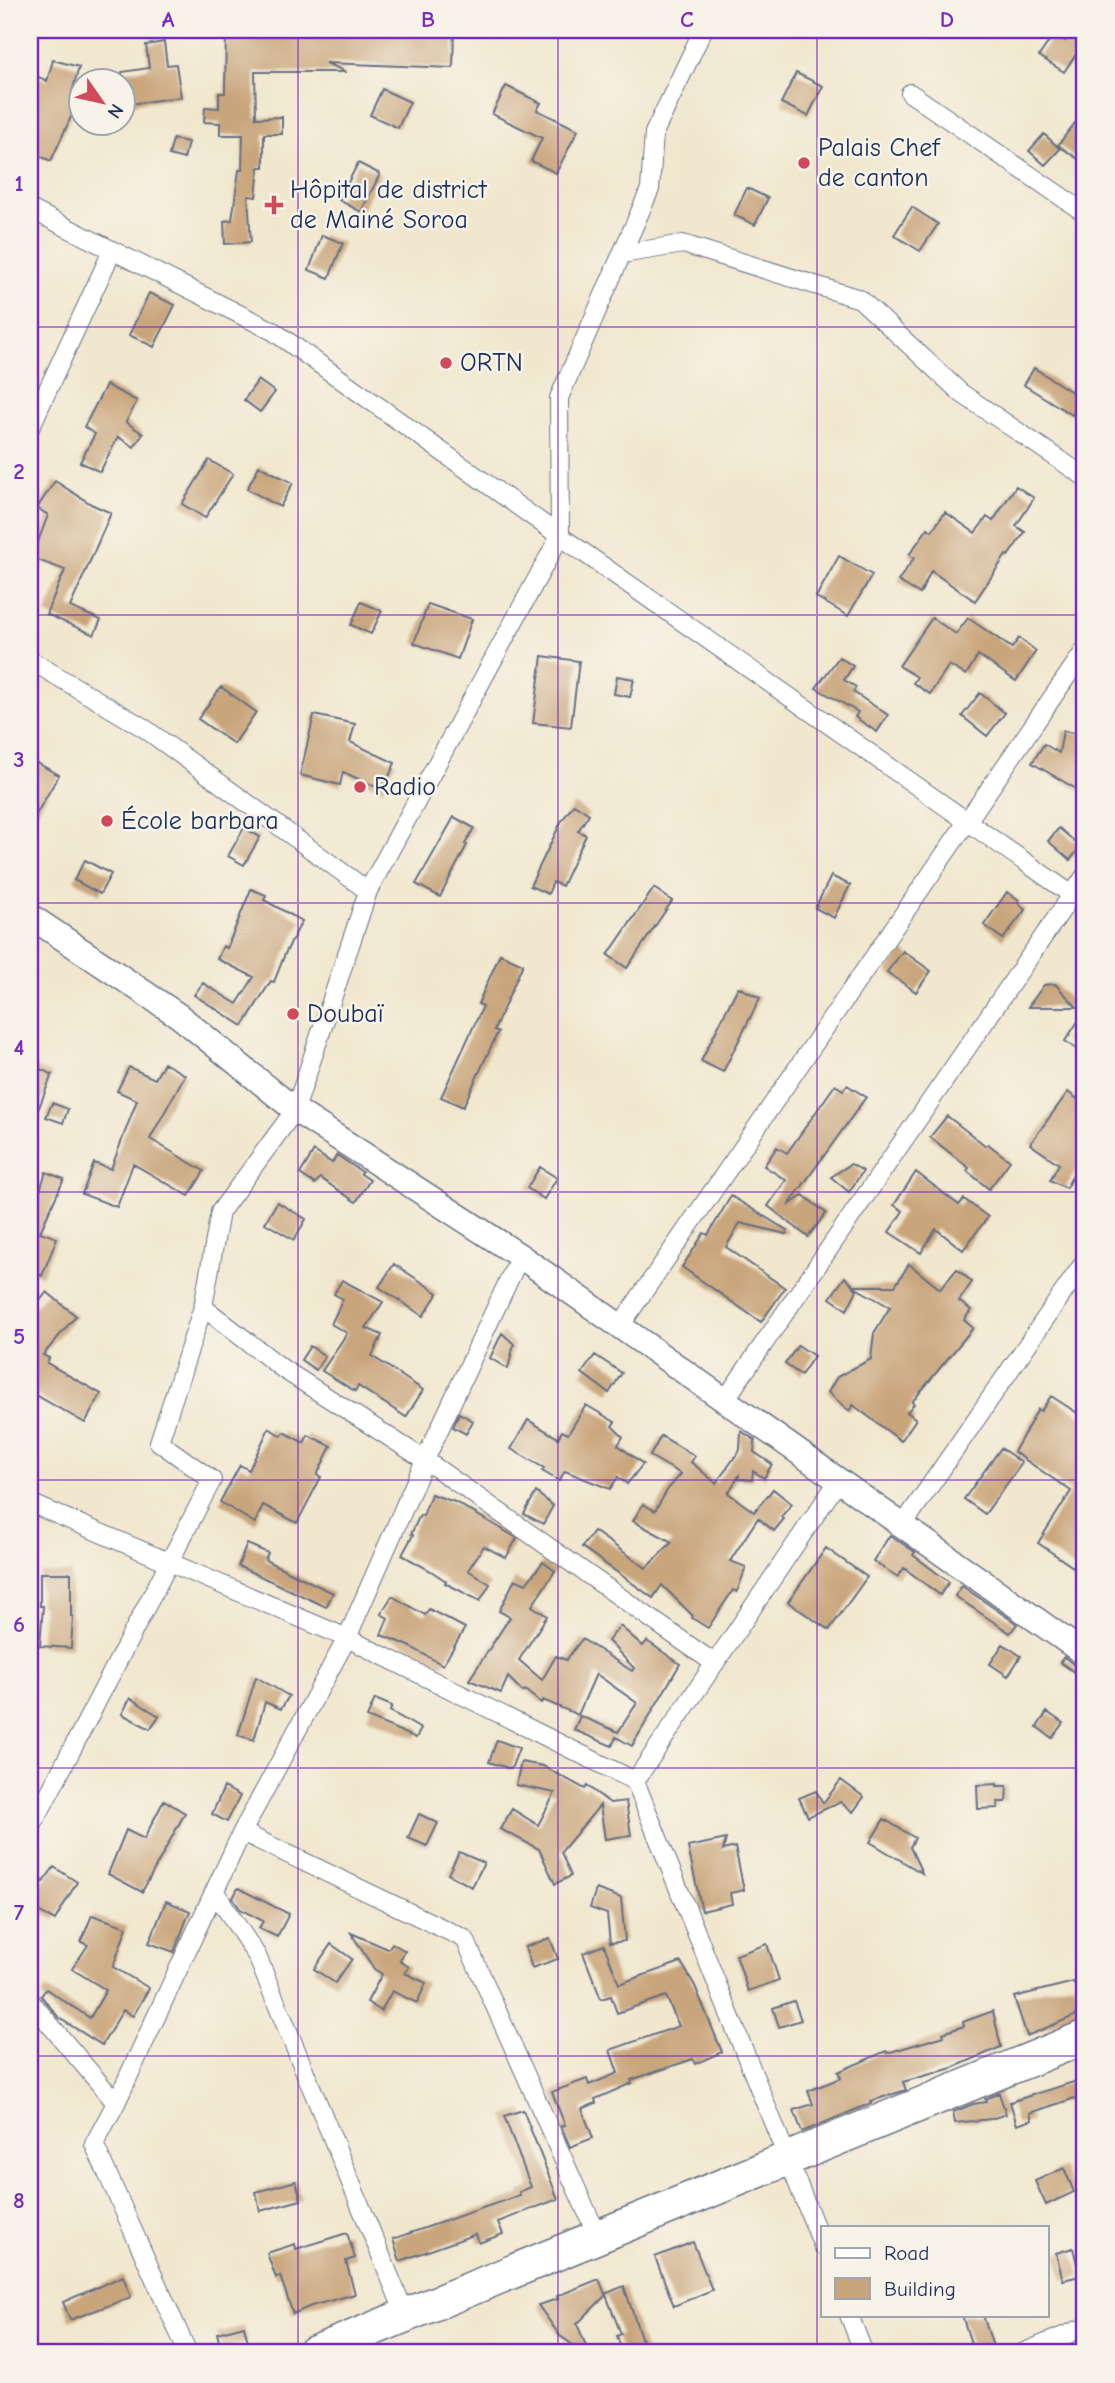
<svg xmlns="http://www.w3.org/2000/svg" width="1115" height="2383" font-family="'Comic Neue',sans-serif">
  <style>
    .building { fill: #c9a57c }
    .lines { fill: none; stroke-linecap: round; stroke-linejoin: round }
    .street-casing { stroke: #666f85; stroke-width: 20 }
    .secondary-casing { stroke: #666f85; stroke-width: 27 }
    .highway-casing { stroke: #666f85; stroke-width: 36 }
    .street { stroke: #fff; stroke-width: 18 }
    .secondary { stroke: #fff; stroke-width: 24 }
    .highway { stroke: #fff; stroke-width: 33 }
    .grid { fill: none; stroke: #7b2cbf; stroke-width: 2; stroke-opacity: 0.55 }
    .poi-dot { fill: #d1495b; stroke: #f7f3e8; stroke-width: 2.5 }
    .labels { text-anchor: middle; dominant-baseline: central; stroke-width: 5; stroke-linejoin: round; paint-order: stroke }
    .poi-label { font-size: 26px; fill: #1b2f5e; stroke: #f7f3e8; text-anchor: start }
    .neatline { fill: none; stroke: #7b2cbf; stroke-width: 2.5 }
    .grid-label { font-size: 23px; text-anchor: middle; font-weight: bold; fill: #7b2cbf }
  </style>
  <rect width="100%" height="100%" fill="#f7f3e8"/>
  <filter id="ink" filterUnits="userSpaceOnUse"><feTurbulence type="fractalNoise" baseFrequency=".0143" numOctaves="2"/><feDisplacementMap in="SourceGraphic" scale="14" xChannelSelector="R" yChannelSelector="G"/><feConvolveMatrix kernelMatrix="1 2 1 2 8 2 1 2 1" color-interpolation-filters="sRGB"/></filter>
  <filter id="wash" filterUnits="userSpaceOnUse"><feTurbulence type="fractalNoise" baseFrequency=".00686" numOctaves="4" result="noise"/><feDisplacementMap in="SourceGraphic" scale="28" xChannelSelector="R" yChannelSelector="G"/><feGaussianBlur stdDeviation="1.57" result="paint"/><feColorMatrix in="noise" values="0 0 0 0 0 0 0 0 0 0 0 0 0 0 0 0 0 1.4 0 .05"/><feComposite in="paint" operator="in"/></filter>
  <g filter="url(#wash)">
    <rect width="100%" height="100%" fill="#f1e7ce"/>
    <g id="blocks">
      <!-- building -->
      <path class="building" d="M226 30H454L453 68 326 63 346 72H255L256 118 282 117V134H264V167H259L256 197 248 196 251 242 225 244 224 221 232 220 239 170H242L243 135H220V123L204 122 205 107 219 108V93H225Z
        M1054 34 1065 41 1069 35 1083 44 1064 72 1039 56Z
        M164 42 167 65 176 64 181 97 122 105V72L149 68 146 45Z
        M53 60 79 67 72 92 80 97 51 161 30 152V73L47 81Z
        M796 73 823 86 808 116 781 103Z
        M506 86 541 103 537 110 578 130 556 173 531 161 542 138 492 114Z
        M382 89 410 102 398 128 370 115Z
        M1075 123 1085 131V149L1078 159 1058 145Z
        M1044 134 1060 149 1045 165 1029 151Z
        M173 139 188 142 184 159 169 155Z
        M358 163 380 174 361 212 339 200Z
        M747 188 768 198 755 225 734 215Z
        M912 207 938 224 920 251 894 235Z
        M322 235 343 243 329 278 309 270Z
        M149 293 175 305 154 347 129 335Z
        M1034 368 1083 399 1072 415 1024 385Z
        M258 380 275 392 260 412 244 400Z
        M106 385 137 401 126 422 143 434 134 447 118 437 100 472 80 462 95 434 84 427Z
        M209 460 233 474 205 518 182 504Z
        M259 466 293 483 280 507 247 489Z
        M55 481 91 504 111 513 70 607 101 620 94 635 46 614 65 570 32 558 48 515 37 508Z
        M1016 486 1034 498 1016 526 1025 532 1008 556 1006 555 975 601 931 571 920 594 898 581 914 558 909 555 928 528 932 531 945 512 975 533 987 517 993 521Z
        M839 556 872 575 848 616 816 597Z
        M361 602 382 611 371 634 351 625Z
        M428 604 472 619 458 659 414 643Z
        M932 618 956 634 968 618 1012 648 1019 638 1036 651 1016 681 978 655 966 675 949 665 930 694 913 683 917 677 899 666Z
        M542 656 579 661 571 727 533 723Z
        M839 657 853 666 844 680 856 687 853 692 888 715 877 732 855 717 858 712 816 688Z
        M617 676 634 679 630 697 614 694Z
        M221 687 256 712 234 744 198 719Z
        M980 693 1005 713 987 736 962 716Z
        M314 715 355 724 350 742 395 763 383 790 343 772 340 785 300 775Z
        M1063 731 1085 735V794L1032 763 1044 744 1059 753Z
        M35 762 59 775 30 825V771Z
        M574 804 589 814 578 831 586 835 562 886 553 882 548 894 530 886 561 822Z
        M454 817 474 828 465 844 467 845 440 897 416 884Z
        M244 828 260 837 244 865 228 856Z
        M1059 828 1081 847 1070 860 1048 841Z
        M85 860 111 874 100 894 74 880Z
        M831 876 850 885 834 918 815 908Z
        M654 888 672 901 627 968 608 955Z
        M251 889 266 895 264 900 302 921 285 954 274 982 271 981 243 1026 194 995 203 983 237 1004 254 977 217 959 223 946 227 948Z
        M1007 892 1019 900 1018 902 1025 910 1003 939 984 925Z
        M903 951 931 971 916 992 887 972Z
        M500 954 523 964 494 1030 498 1032 463 1107 441 1097 483 1006 478 1004Z
        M1055 984 1077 1007H1028L1044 985Z
        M738 987 760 998 723 1072 701 1061Z
        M1085 1011V1055L1065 1041Z
        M164 1063 185 1075 150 1139 204 1171 189 1196 133 1164 117 1207 82 1194 94 1163 111 1169 137 1100 117 1091 129 1067 155 1079Z
        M30 1065 52 1074 31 1128H30Z
        M835 1085 843 1090 847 1085 866 1097 788 1206 803 1195 826 1213 808 1237 768 1206 786 1180 764 1166 777 1147 787 1153Z
        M1068 1092 1085 1105V1152L1066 1188 1050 1180 1059 1164 1030 1144Z
        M52 1103 68 1109 63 1123 46 1117Z
        M947 1116 986 1146 988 1144 1010 1161 989 1189 967 1171 969 1168 930 1137Z
        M314 1151 332 1163 337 1155 362 1172 361 1174 370 1180 356 1202 320 1178 315 1184 300 1174Z
        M851 1164 863 1171 849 1192 831 1177Z
        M540 1167 557 1178 544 1199 527 1188Z
        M46 1172 64 1179 40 1232 57 1238 42 1276 30 1271V1185L40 1190Z
        M916 1172 959 1205 964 1199 988 1217 963 1250 936 1229 921 1253 889 1232 903 1211 894 1205Z
        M731 1196 788 1231 786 1234 740 1223 726 1247 785 1288 761 1322 682 1267 704 1233 708 1235Z
        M277 1202 306 1219 294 1240 265 1223Z
        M394 1264 438 1293 423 1316 379 1287Z
        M909 1264 940 1289 957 1269 972 1282 959 1301 971 1310 964 1320 973 1328 912 1402 914 1404 907 1412 916 1419 901 1441 853 1405 849 1411 828 1392 837 1377 871 1359 874 1333 890 1307 854 1287 857 1290 847 1310 830 1298 845 1277 854 1286H895Z
        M342 1280 383 1302 366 1328 382 1335 372 1356 423 1390 406 1417 358 1386 355 1391 322 1371 347 1333 331 1324 343 1299 334 1294Z
        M47 1292 76 1316 43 1355 49 1358 47 1363 101 1394 85 1423 32 1393 30 1397V1312Z
        M502 1333 514 1344 508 1369 490 1358Z
        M798 1345 814 1356 801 1375 785 1364Z
        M310 1346 325 1356 316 1370 301 1360Z
        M595 1355 622 1373 609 1393 582 1373Z
        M1051 1396 1085 1418V1550L1073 1567 1038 1543 1071 1491 1014 1452 1038 1409 1041 1411Z
        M586 1405 615 1422 612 1426 623 1437 618 1445 643 1464 627 1484 618 1477 610 1489 565 1471 559 1481 542 1471 544 1468 511 1449 528 1420 558 1438 562 1431 568 1434Z
        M459 1413 473 1421 466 1434 453 1427Z
        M269 1428 281 1436 284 1432 304 1443 308 1435 331 1446 317 1475 321 1477 297 1523 263 1505 255 1523 220 1502 240 1465 249 1470Z
        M741 1431 755 1440 754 1452 772 1464 764 1478 753 1471 752 1480 739 1479V1476L728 1493 754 1512 773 1489 792 1504 781 1517 784 1519 774 1531 758 1518 730 1561 746 1567 737 1592 733 1590 708 1628 692 1618 693 1616 662 1585 653 1598 582 1547 594 1531 646 1568 672 1542 633 1521 643 1504 655 1511 668 1489 681 1474 650 1456 661 1436 695 1456 691 1462 716 1483 740 1450Z
        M1001 1448 1022 1463 985 1514 964 1499Z
        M536 1492 553 1506 543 1524 524 1514Z
        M431 1494 455 1502 517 1538 506 1558 484 1546 468 1570 490 1584 480 1601 445 1583 446 1581 431 1571 402 1555 413 1535 411 1534 420 1515 423 1516Z
        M890 1535 915 1552 913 1555 949 1582 940 1595 904 1568 898 1577 873 1561Z
        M247 1544 268 1553 265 1560 333 1593 326 1607 238 1566Z
        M826 1548 867 1577 829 1630 788 1602Z
        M543 1562 555 1571 532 1606 547 1616 519 1660 542 1680 556 1656 566 1660 582 1639 632 1671 634 1668 608 1641 620 1626 643 1646 647 1641 680 1664 632 1746 616 1737 612 1746 574 1730 580 1716 618 1732 637 1703 596 1674 578 1715 543 1700 541 1703 525 1690 523 1692 508 1677 501 1693 469 1680 510 1617 499 1611 515 1579 526 1584Z
        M40 1573H71V1616H73L71 1648 40 1646 43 1606H40Z
        M962 1586 1017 1624 1010 1633 955 1596Z
        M392 1596 425 1615 429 1609 465 1628 443 1665 407 1645 381 1635 388 1618 381 1614Z
        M1003 1644 1021 1656 1008 1676 990 1664Z
        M1064 1657 1076 1666 1085 1669V1680L1060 1662Z
        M256 1677 289 1696 281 1709 265 1702 254 1740 238 1735Z
        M130 1698 159 1716 150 1729 122 1714Z
        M375 1699 392 1706 390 1711 421 1729 416 1738 367 1717Z
        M1047 1712 1063 1723 1052 1738 1037 1727Z
        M497 1740 519 1748 511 1769 489 1762Z
        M521 1762 543 1766 585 1789 587 1786 610 1803 626 1801 631 1835 605 1839 600 1805 561 1852 571 1876 555 1884 539 1849 500 1829 512 1809 538 1825 555 1793 516 1785Z
        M841 1780 864 1797 853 1812 840 1802 808 1817 799 1798 816 1791 823 1803Z
        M997 1784V1786H1007L1006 1802H998V1808L978 1809 977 1785Z
        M224 1787 240 1796 227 1822 212 1814Z
        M164 1800 185 1813 142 1892 108 1874 126 1830 144 1839Z
        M419 1814 438 1823 427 1846 408 1838Z
        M884 1819 915 1838 910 1847 922 1873 870 1842Z
        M726 1839 723 1850 735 1847 744 1890 730 1893 732 1904 702 1911 688 1847Z
        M459 1852 484 1863 472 1887 448 1874Z
        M54 1867 77 1882 55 1920 30 1907V1876L43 1882Z
        M238 1888 289 1914 277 1937 259 1928 263 1921 240 1909 233 1898Z
        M596 1889 621 1898 625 1941 610 1943 607 1914 590 1908Z
        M166 1901 190 1911 174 1952 149 1943Z
        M92 1915 127 1927 113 1967 149 1988 133 2016 123 2010 102 2045 59 2018 41 1996 46 1989 90 2018 106 1990 72 1969 88 1945 81 1942Z
        M351 1933 388 1949 392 1943 405 1951 400 1961 409 1967 405 1973 426 1983 417 2003 392 1991 381 2011 367 2002 382 1974 374 1969Z
        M550 1938 558 1959 532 1968 525 1947Z
        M331 1944 352 1959 335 1983 314 1969Z
        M767 1944 779 1980 748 1991 736 1955Z
        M604 1945 619 1984 681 1962 695 1986 722 2052 695 2064 693 2059 631 2080 632 2083 595 2099 596 2103 582 2109 593 2138 570 2147 561 2126 565 2125 552 2092 587 2079 589 2085 618 2073 610 2050 679 2026 666 1996 617 2013 611 1996 601 1999 583 1953Z
        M1074 1982 1084 2012 1027 2036 1014 1997Z
        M794 2001 801 2020 779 2027 773 2008Z
        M993 2011 1001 2047 952 2068 903 2082 906 2090 871 2101V2103L857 2109 802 2132 794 2110 813 2104 808 2091 841 2078 838 2072 886 2051 887 2053 944 2036 943 2033 964 2026 963 2022Z
        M1080 2080 1084 2095 1030 2113 1032 2120 1017 2125 1010 2102Z
        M999 2093 1006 2114 991 2119 955 2123 953 2112 973 2104 986 2102 985 2099Z
        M523 2110 558 2199 498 2222 503 2234 479 2243 476 2234 400 2261 393 2239 520 2195 519 2192 531 2187 504 2116Z
        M1064 2168 1074 2192 1046 2205 1035 2181Z
        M296 2181 301 2200 260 2211 256 2192Z
        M347 2233 355 2258 346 2261 355 2294 311 2306 293 2314 280 2276 276 2278 267 2253 295 2244 296 2249Z
        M693 2242 712 2290 674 2306 655 2257Z
        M1073 2248 1080 2276 1063 2280 1056 2253Z
        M123 2276 131 2297 70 2320 63 2302Z
        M599 2279 605 2294 624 2286 646 2353H623L617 2336 621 2334 606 2295 577 2324 589 2353H585L560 2336 538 2305 558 2299 557 2296Z
        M962 2315H983L995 2353H974Z
        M244 2326 248 2342 221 2349 217 2333Z"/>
    </g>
  </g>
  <g filter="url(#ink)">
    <use href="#blocks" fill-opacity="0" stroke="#666f85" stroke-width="2"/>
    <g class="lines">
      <defs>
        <path id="street" d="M910 93 1085 213
          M30 209 273 331 560 536 1085 904
          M622 254 683 244 860 299 961 393 1085 477
          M30 428 112 251
          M30 660 144 728 368 891
          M203 1307 283 1369 425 1460 714 1663
          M620 1326 1085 650
          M725 1400 1085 876
          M30 1503 347 1638 635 1781 839 1480
          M903 1525 1085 1261
          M635 1781 823 2246
          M30 1830 212 1480 159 1442 203 1307 220 1212 295 1110 368 891 560 536 559 398 650 189 654 133 703 30
          M242 1832 465 1939 598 2237
          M215 1892 257 1956 406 2316
          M30 2001 116 2103 94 2144 188 2353
          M116 2103 242 1832 347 1638 425 1460 520 1256
          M849 2315 864 2353
          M1022 2353 1085 2327"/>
        <path id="secondary" d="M30 916 179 1016 295 1110 520 1256 1085 1654"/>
        <path id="highway" d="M314 2353 1085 2037"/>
      </defs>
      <!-- street casing -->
      <use href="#street" class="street-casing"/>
      <!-- secondary casing -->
      <use href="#secondary" class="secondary-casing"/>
      <!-- highway casing -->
      <use href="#highway" class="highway-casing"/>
      <!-- street -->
      <use href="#street" class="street"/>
      <!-- secondary -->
      <use href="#secondary" class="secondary"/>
      <!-- highway -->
      <use href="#highway" class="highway"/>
    </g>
  </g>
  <!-- grid -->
  <path class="grid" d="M298 30V2353M558 30V2353M817 30V2353M30 327H1085M30 615H1085M30 903H1085M30 1192H1085M30 1480H1085M30 1768H1085M30 2056H1085"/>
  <!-- markers -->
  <g class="poi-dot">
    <circle cx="804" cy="163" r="7"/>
    <path d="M270.5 194.5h7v7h7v7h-7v7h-7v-7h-7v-7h7z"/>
    <circle cx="446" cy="363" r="7"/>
    <circle cx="360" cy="787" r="7"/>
    <circle cx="107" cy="821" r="7"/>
    <circle cx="293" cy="1014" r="7"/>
  </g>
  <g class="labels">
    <!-- poi labels -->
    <g class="poi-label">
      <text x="818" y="148">Palais Chef<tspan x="818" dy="30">de canton</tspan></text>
      <text x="290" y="190">Hôpital de district<tspan x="290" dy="30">de Mainé Soroa</tspan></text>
      <text x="460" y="363">ORTN</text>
      <text x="374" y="787">Radio</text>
      <text x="121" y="821">École barbara</text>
      <text x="307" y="1014">Doubaï</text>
    </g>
  </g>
  <!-- margin -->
  <rect width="1115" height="2383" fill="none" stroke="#f7f3e8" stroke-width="77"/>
  <!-- legend -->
  <rect x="821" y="2226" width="228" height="91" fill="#f7f3e8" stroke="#9fa5b1" stroke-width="2"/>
  <rect x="835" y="2248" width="35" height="10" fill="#ffffff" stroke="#9fa5b1" stroke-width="2"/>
  <text x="884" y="2260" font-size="21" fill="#1b2f5e">Road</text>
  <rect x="835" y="2278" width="35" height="21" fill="#c9a57c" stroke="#9fa5b1" stroke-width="2"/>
  <text x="884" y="2296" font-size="21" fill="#1b2f5e">Building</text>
  <!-- north arrow -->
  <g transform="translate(102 102) rotate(124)"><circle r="33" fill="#f7f3e8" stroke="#9fa5b1" stroke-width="2"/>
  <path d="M0-5L12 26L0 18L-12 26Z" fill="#d1495b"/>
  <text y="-10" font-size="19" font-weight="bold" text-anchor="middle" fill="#1b2f5e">N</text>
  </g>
  <rect x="38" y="38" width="1038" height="2306" class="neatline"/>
  <g class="grid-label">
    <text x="168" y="27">A</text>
    <text x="428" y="27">B</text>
    <text x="687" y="27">C</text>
    <text x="947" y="27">D</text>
    <text x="19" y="191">1</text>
    <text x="19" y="479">2</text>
    <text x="19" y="767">3</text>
    <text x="19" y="1055">4</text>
    <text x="19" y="1344">5</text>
    <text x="19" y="1632">6</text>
    <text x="19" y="1920">7</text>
    <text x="19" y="2208">8</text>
  </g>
</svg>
